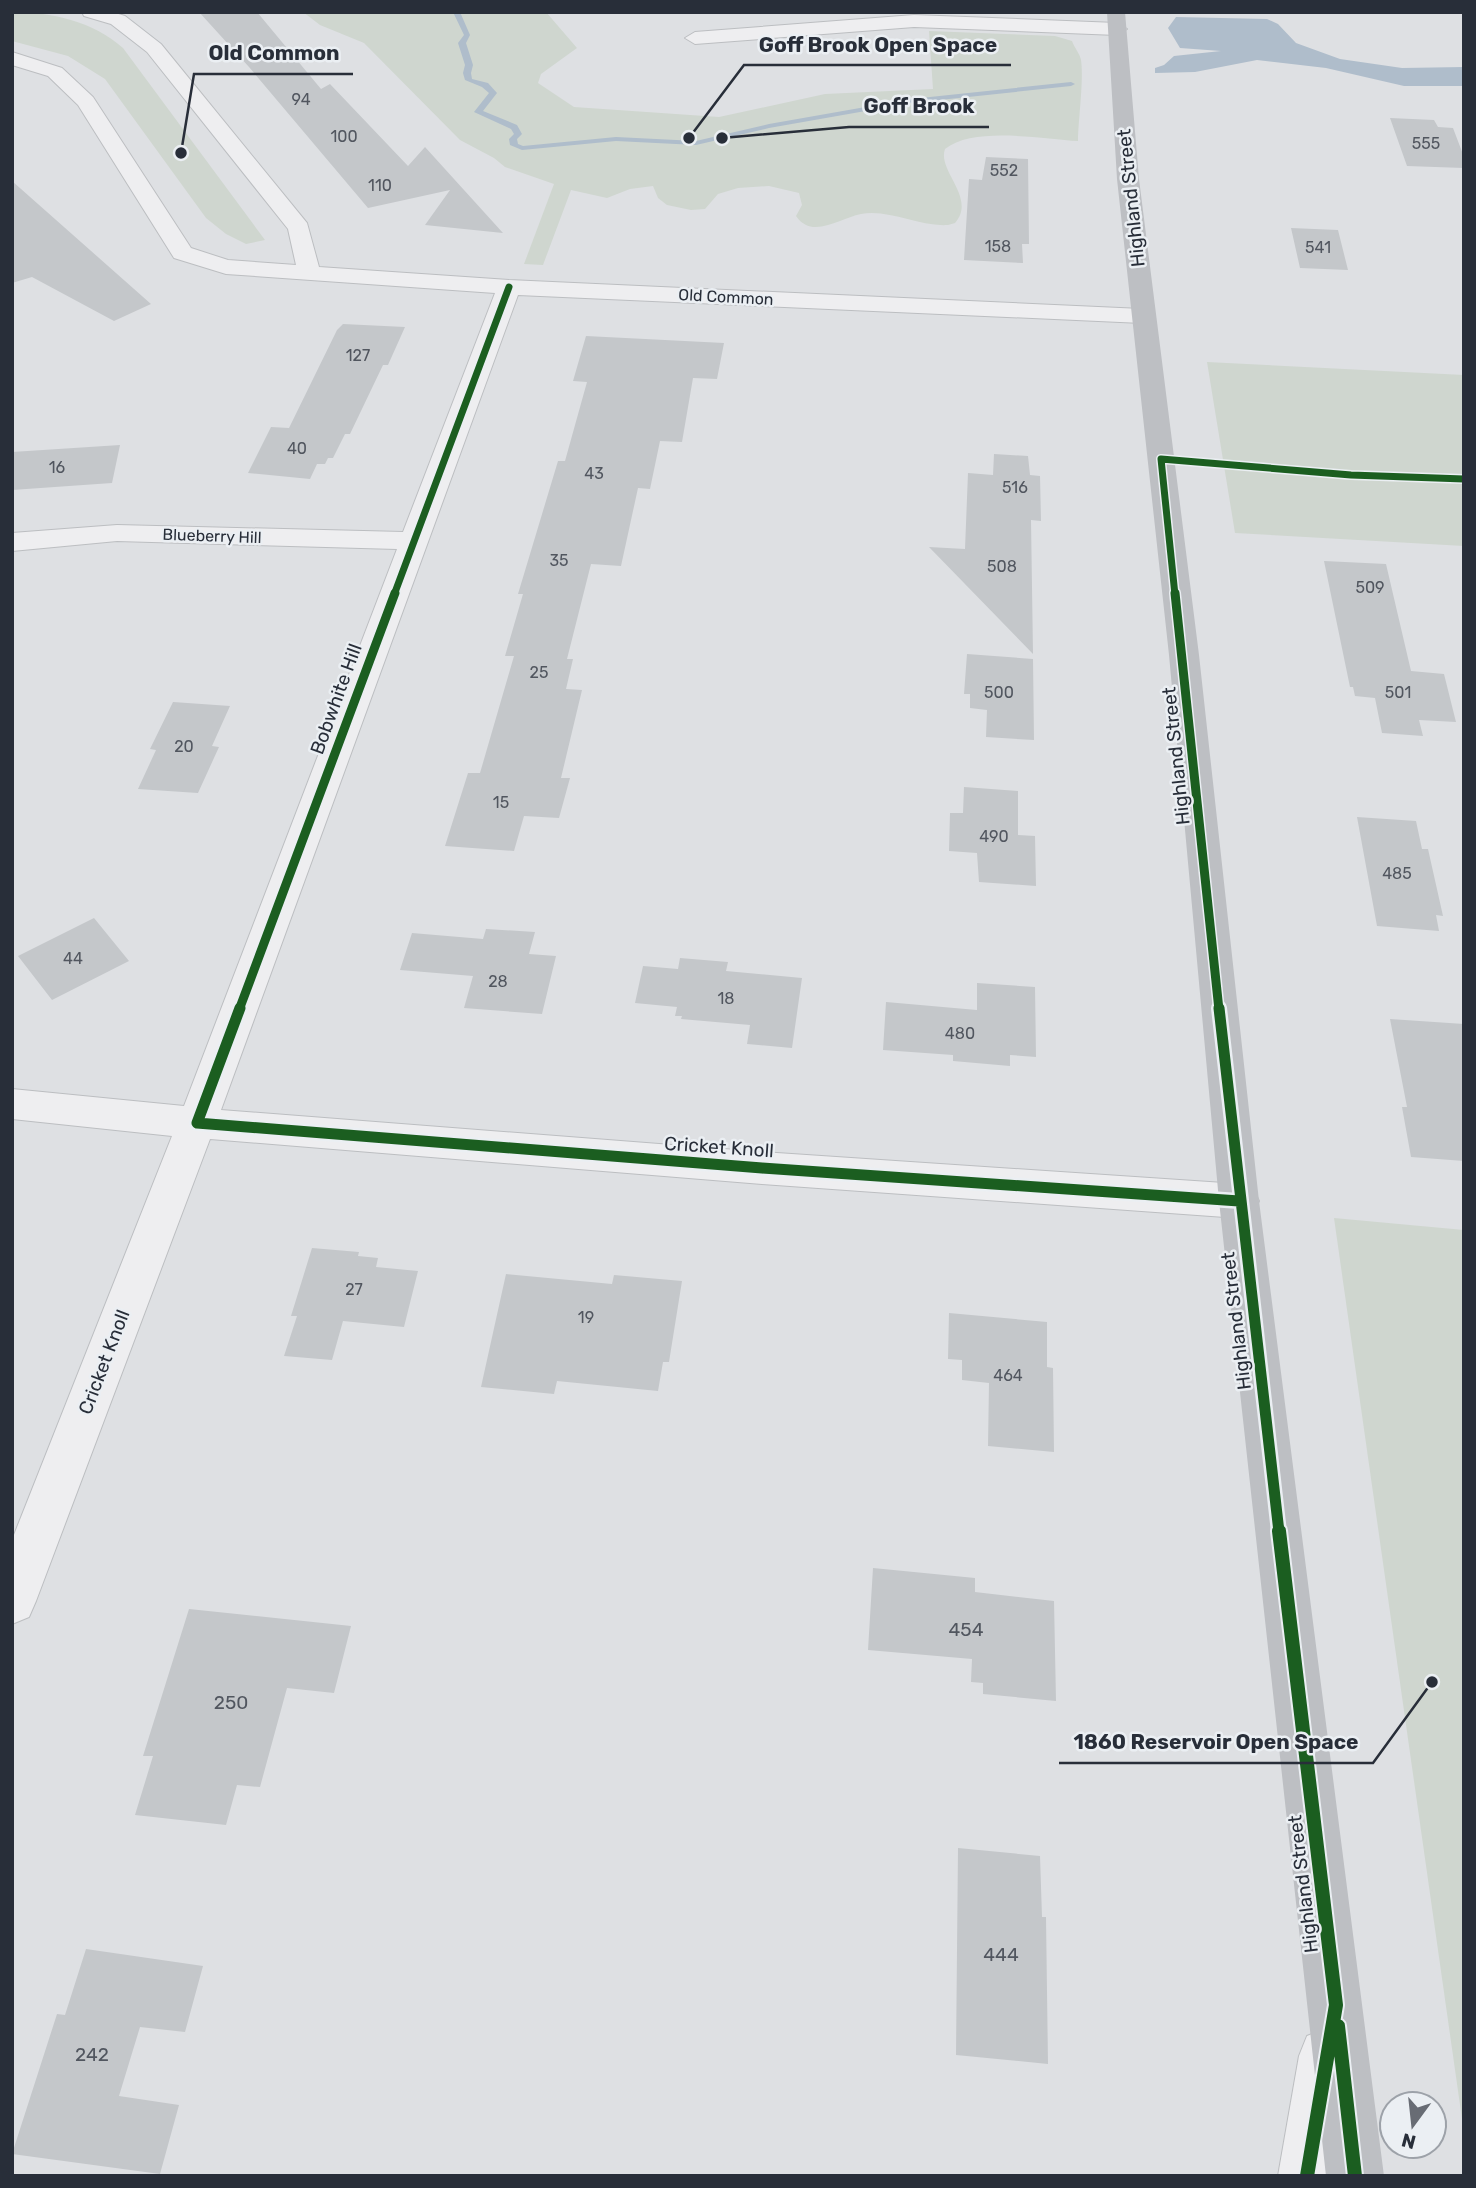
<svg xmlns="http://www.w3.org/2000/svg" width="1476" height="2188" font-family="Rubik,sans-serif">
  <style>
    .green { fill: #cfd6cf }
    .water { fill: #afbdcb }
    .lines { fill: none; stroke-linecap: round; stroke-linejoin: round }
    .stream { fill: #afbdcb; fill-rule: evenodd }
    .building { fill: #c4c7ca }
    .minor-casing { stroke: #bcbec1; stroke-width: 2 }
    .tertiary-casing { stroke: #bcbec1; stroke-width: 2 }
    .minor { fill: #eeeef0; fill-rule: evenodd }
    .tertiary { fill: #eeeef0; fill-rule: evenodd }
    .secondary { fill: #bdbfc3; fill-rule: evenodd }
    .cycleway-far3-casing { stroke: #ebeff3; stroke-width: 10 }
    .cycleway-far2-casing { stroke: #ebeff3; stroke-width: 12 }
    .cycleway-far1-casing { stroke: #ebeff3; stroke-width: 16 }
    .cycleway-casing { stroke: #ebeff3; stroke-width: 18 }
    .cycleway-far3 { stroke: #1b5e20; stroke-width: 7 }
    .cycleway-far2 { stroke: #1b5e20; stroke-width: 9 }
    .cycleway-far1 { stroke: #1b5e20; stroke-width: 11 }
    .cycleway { stroke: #1b5e20; stroke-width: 14 }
    .labels { text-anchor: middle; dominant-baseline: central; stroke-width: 5; stroke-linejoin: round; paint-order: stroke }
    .number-label { font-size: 16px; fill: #51565f }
    .far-street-label { font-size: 16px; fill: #282e39; stroke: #ebeff3 }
    .street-label { font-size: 19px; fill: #282e39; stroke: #ebeff3 }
    .near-number-label { font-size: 19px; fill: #51565f }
    .leader { fill: none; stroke: #282e39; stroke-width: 2.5 }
    .callout-dot { fill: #282e39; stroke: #ebeff3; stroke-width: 2.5 }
    .callout-label { font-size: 21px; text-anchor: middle; font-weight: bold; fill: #282e39; stroke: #ebeff3; stroke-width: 5; stroke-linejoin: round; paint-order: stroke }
  </style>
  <rect width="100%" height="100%" fill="#dee0e3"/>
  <!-- green -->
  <path class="green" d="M12 12C51 12 93 21 123 48L265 240 246 244 226 234 206 218 105 79 68 56 12 41Z
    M303 12H546L577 48 541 74 538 83 574 107 719 117 825 94 933 89 929 31 1055 36 1072 41C1074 47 1080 54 1081 60 1084 80 1078 122 1078 141 1041 139 974 126 945 149 937 171 977 198 955 223L948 225C919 227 890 209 861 214 840 218 812 240 796 216L802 205 799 193 769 186 738 188 718 194 705 209 691 210 667 205 658 198 653 186 630 189 607 198 571 190 543 265 524 264 554 184 505 167 494 158 460 140 364 43 320 25Z
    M1207 362 1464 375V546L1235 533Z
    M1334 1218 1464 1230V2133Z"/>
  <!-- water -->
  <path class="water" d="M1176 17 1267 19 1278 24 1296 43 1340 59 1402 68 1464 67V86H1404L1326 68 1257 60 1195 72 1155 73V68L1164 65 1174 56 1221 51 1180 48 1168 28Z"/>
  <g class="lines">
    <!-- stream -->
    <path class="stream" d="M453 12H460L470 35 466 43 473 65 471 73 472 79 488 83 497 93 483 111 517 125 522 134 517 139 518 144 523 146 616 137 696 141 769 124 911 99 1071 82 1075 84 1071 86 911 103 769 128 696 145 616 141 522 150 510 145 509 139 514 134 511 129 474 112 489 93 482 87 465 80 463 73 465 65 458 43 464 35Z"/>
  </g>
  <!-- building -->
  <path class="building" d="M199 12H257L321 89 330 84 408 166 425 147 503 233 425 225 450 190 368 208 249 67Z
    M1390 118 1434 120 1438 127 1453 128 1464 157V168L1407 166Z
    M986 157 1028 159 1029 244H1022L1023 263 964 260 969 179 982 180Z
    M12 181 151 304 114 321 32 277 12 283Z
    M1291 228 1338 230 1348 270 1300 268Z
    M343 324 405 327 388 365H383L350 434H345L333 458H328L325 464H317L310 479 248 473 271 427 289 428 337 330Z
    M586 336 724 343 717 379 693 378 682 442 660 441 650 489 638 488 621 566 591 564 567 659H573L566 689 582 690 561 778H570L559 818 524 816 514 851 445 846 468 773H480L514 656H505L523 594H518L558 461H565L587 382 573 381Z
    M120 445 112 483 12 490V452Z
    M994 454 1028 456 1030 475 1040 476 1041 521 1031 520 1033 654 929 547 965 549 968 473 993 475Z
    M1324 561 1386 564 1411 671 1444 674 1456 722 1419 720 1423 736 1382 733 1375 698 1355 696 1353 687H1350Z
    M967 654 1033 659 1034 740 986 737 987 710 970 708V694H964Z
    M173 702 230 706 212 746 219 747 198 793 138 789 156 750 150 749Z
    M964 787 1018 791V835L1035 836 1036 886 979 882 977 853 949 851 950 813H963Z
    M1357 817 1416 821 1422 849H1428L1443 916 1436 915 1439 931 1377 926Z
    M94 918 129 961 52 1000 18 956Z
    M486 929 535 932 529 954 556 956 542 1014 464 1008 473 976 400 970 412 933 483 939Z
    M680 958 728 962 726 971 802 978 792 1048 747 1044 750 1025 681 1019 682 1016H675L677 1007 635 1003 643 966 678 969Z
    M977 983 1035 987 1036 1057 1010 1055V1066L953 1061V1055L883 1050 886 1002 977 1010Z
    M1390 1019 1464 1024V1161L1411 1157 1402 1107H1407Z
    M312 1248 359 1252 358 1256 378 1258 376 1267 418 1271 404 1327 343 1321 332 1360 284 1356 297 1316H291Z
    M506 1274 612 1284 614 1275 682 1281 669 1362H663L658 1391 557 1381 554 1394 481 1387Z
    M949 1313 1047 1322V1367L1053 1368 1054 1452 988 1446 989 1383 962 1380V1360L948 1359Z
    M873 1568 975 1578V1592L1054 1601 1056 1701 983 1694V1683L971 1682 972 1659 868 1650Z
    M189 1609 351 1626 334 1693 287 1688 260 1787 237 1785 226 1825 135 1815 153 1756H143Z
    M958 1848 1040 1856 1042 1917H1046L1048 2064 956 2055Z
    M86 1949 203 1966 185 2032 140 2027 119 2096 179 2105 160 2174 12 2154 57 2014 65 2015Z"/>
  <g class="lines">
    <defs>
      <path id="minor" d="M82 12H112L125 16 161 44 307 223 319 267 509 280 1142 309 1151 311 1154 316 1151 321 1142 323 518 295 221 1110 762 1152 1239 1184 1253 1189 1259 1201 1253 1213 1239 1218 762 1184 210 1139 36 1601 29 1617 12 1624V1540L172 1136 12 1119V1089L184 1106 397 549 117 541 12 551V533L117 525 403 532 495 293 226 274 174 258 78 105 48 76 12 65V52L62 68 93 97 191 248 228 260 296 265 288 229 147 52 111 24 84 16Z
        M914 15 1117 23 1127 29 1117 35 914 27 695 44 685 38 695 32Z"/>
      <path id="tertiary" d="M1327 2028 1347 2036 1355 2056 1336 2176H1278L1299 2056 1307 2036Z"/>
    </defs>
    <!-- minor casing -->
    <use href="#minor" class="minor-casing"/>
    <!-- tertiary casing -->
    <use href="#tertiary" class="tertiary-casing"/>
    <!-- minor -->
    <use href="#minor" class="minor"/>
    <!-- tertiary -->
    <use href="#tertiary" class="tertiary"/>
    <!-- secondary -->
    <path class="secondary" d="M1107 12H1125L1139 179 1199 655 1259 1201 1384 2176H1326L1219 1201 1169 655 1117 179Z"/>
    <defs>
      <path id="cycleway-far3" d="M394 595 509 287
        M1175 595 1161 459 1351 475 1464 479"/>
      <path id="cycleway-far2" d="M1175 593 1219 1010
        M239 1010 395 593"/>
      <path id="cycleway-far1" d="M240 1008 197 1123 762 1168 1239 1201
        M1219 1008 1279 1532"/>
      <path id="cycleway" d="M1279 1531 1336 2005 1307 2176
        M1338 2026 1355 2176"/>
    </defs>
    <!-- cycleway-far3 casing -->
    <use href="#cycleway-far3" class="cycleway-far3-casing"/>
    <!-- cycleway-far2 casing -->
    <use href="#cycleway-far2" class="cycleway-far2-casing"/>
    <!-- cycleway-far1 casing -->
    <use href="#cycleway-far1" class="cycleway-far1-casing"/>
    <!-- cycleway casing -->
    <use href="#cycleway" class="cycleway-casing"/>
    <!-- cycleway-far3 -->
    <use href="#cycleway-far3" class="cycleway-far3"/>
    <!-- cycleway-far2 -->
    <use href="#cycleway-far2" class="cycleway-far2"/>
    <!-- cycleway-far1 -->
    <use href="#cycleway-far1" class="cycleway-far1"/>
    <!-- cycleway -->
    <use href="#cycleway" class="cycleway"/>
  </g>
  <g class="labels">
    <!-- number labels -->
    <g class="number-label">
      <text x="301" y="99">94</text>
      <text x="344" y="136">100</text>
      <text x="1426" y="143">555</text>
      <text x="1004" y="170">552</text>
      <text x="380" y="185">110</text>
      <text x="998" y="246">158</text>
      <text x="1318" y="247">541</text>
      <text x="358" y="355">127</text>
      <text x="297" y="448">40</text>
      <text x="57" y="467">16</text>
      <text x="594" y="473">43</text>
      <text x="1015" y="487">516</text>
      <text x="559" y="560">35</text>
      <text x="1002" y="566">508</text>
      <text x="1370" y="587">509</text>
      <text x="539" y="672">25</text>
      <text x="999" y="692">500</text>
      <text x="1398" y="692">501</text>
      <text x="184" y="746">20</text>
      <text x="501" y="802">15</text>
      <text x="994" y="836">490</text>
      <text x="1397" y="873">485</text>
      <text x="73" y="958">44</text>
      <text x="498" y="981">28</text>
      <text x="726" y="998">18</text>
      <text x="960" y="1033">480</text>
      <text x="354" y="1289">27</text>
      <text x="586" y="1317">19</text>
      <text x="1008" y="1375">464</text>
    </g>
    <!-- far-street labels -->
    <g class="far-street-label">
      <text transform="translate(726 297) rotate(3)">Old Common</text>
      <text transform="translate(212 536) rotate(2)">Blueberry Hill</text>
    </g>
    <!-- street labels -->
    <g class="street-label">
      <text transform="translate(1131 198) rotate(-96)">Highland Street</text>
      <text transform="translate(336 699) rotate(-70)">Bobwhite Hill</text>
      <text transform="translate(1176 756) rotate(-96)">Highland Street</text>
      <text transform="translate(719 1147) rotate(4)">Cricket Knoll</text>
      <text transform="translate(1236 1321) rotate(-97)">Highland Street</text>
      <text transform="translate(104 1362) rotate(-69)">Cricket Knoll</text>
      <text transform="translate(1303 1884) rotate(-97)">Highland Street</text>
    </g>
    <!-- near-number labels -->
    <g class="near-number-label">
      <text x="966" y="1629">454</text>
      <text x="231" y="1702">250</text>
      <text x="1001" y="1954">444</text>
      <text x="92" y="2054">242</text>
    </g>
  </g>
  <!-- callouts -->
  <path class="leader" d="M689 138L744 65H1011M181 153L194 74H353M722 138L849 127H989M1432 1682L1373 1763H1059"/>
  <g class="callout-dot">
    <circle cx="689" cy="138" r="7"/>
    <circle cx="181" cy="153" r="7"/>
    <circle cx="722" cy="138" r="7"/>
    <circle cx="1432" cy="1682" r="7"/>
  </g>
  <g class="callout-label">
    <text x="878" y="52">Goff Brook Open Space</text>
    <text x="274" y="60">Old Common</text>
    <text x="919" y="113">Goff Brook</text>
    <text x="1216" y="1749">1860 Reservoir Open Space</text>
  </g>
  <!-- border -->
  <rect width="1476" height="2188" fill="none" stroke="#282e39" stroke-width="28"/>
  <!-- north arrow -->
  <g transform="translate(1413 2125) rotate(195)"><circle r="33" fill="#ebeff3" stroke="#9da2a9" stroke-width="2"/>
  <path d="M0-5L12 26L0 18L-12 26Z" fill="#686c74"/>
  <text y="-10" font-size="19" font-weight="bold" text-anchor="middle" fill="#282e39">N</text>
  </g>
</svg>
